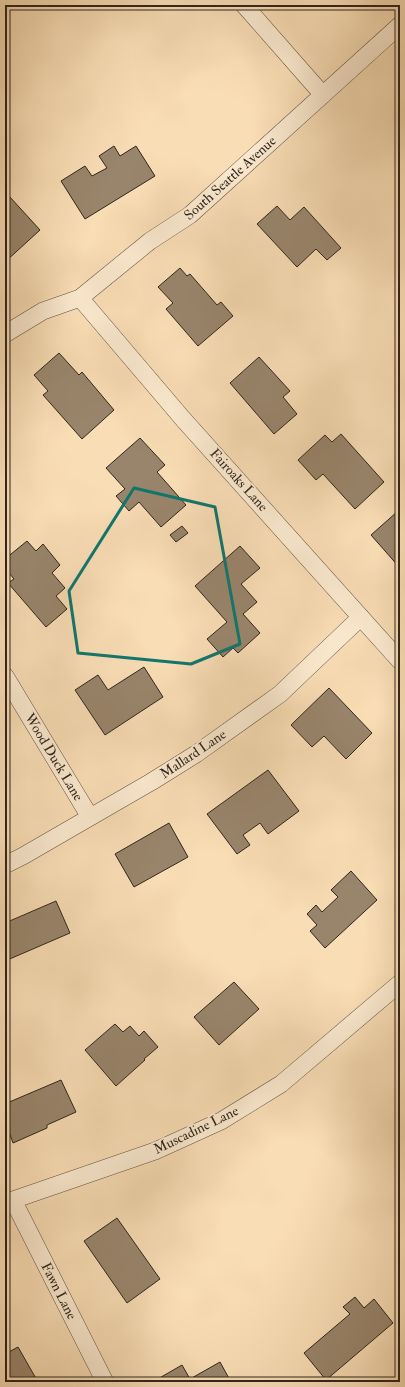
<svg xmlns="http://www.w3.org/2000/svg" width="405" height="1387" font-family="'IM FELL Double Pica',serif">
  <style>
    .building { fill: #99856c; stroke: #30251c }
    .lines { fill: none; stroke-linecap: round; stroke-linejoin: round }
    .minor-casing { stroke: #625342; stroke-width: 18 }
    .minor { stroke: #fbe9cf; stroke-width: 17 }
    .marked { fill: none; stroke: #0f766e; stroke-width: 3; stroke-linejoin: round }
    .labels { text-anchor: middle; dominant-baseline: central; stroke-width: 4; stroke-linejoin: round; paint-order: stroke }
    .street-label { font-size: 14px; fill: #30251c; stroke: #fbe9cf }
  </style>
  <rect width="100%" height="100%" fill="#f9ddb5"/>
  <filter id="stains"><feTurbulence type="fractalNoise" baseFrequency=".005" numOctaves="4"/><feColorMatrix values="0 0 0 0 .2 0 0 0 0 .09 0 0 0 0 .02 0 0 0 .5 -.17"/></filter>
  <radialGradient id="worn" r=".72"><stop offset=".6" stop-color="#630" stop-opacity="0"/><stop offset="1" stop-color="#630" stop-opacity=".3"/></radialGradient>
  <!-- building -->
  <path class="building" d="M114 146 120 156 136 146 155 176 85 219 61 181 85 166 92 176 107 168 99 156Z
    M9 196 40 230 5 262V199Z
    M277 206 290 220 304 207 341 248 327 260 316 249 297 267 257 224Z
    M180 268 187 276 190 274 217 305 221 302 233 316 198 346 166 309 173 303 158 287Z
    M59 353 79 375 82 372 114 410 82 439 43 395 48 391 34 375Z
    M259 357 290 391 283 397 297 414 274 434 230 383Z
    M341 434 384 482 355 509 323 474 316 480 298 460 325 435 332 442Z
    M140 438 165 465 157 472 186 505 161 527 139 502 129 511 116 496 125 489 106 468Z
    M398 511 400 513V568L371 535Z
    M182 526 188 533 176 542 170 535Z
    M27 541 36 551 43 544 60 565 52 573 65 588 56 596 67 609 46 627 8 583 14 579 5 568V559Z
    M240 546 260 568 241 584 257 602 243 614 260 633 238 653 233 648 223 657 207 639 227 622 195 586Z
    M144 667 163 697 105 735 75 690 98 675 108 690Z
    M329 688 372 733 346 759 324 736 312 747 291 725Z
    M268 770 299 811 268 834 260 823 243 835 250 845 237 854 207 814Z
    M169 823 188 857 134 887 115 854Z
    M351 871 377 900 325 948 310 931 317 925 307 914 316 905 322 912 338 897 331 890Z
    M56 901 70 933 5 961V923Z
    M234 982 259 1009 219 1045 194 1017Z
    M115 1024 123 1032 130 1026 139 1036 144 1031 158 1047 144 1059 145 1060 116 1086 85 1050Z
    M61 1080 76 1112 47 1125V1128L13 1143 9 1132 5 1134V1113L10 1110 7 1103Z
    M117 1218 160 1279 127 1303 84 1241Z
    M355 1297 364 1308 374 1299 393 1323 326 1380 304 1353 350 1314 343 1307Z
    M18 1347 38 1382H5V1354Z
    M220 1362 231 1382H157L156 1380 182 1365 190 1379Z"/>
  <g class="lines">
    <defs>
      <path id="minor" d="M244 5 323 95
        M80 298 183 419 400 661
        M5 334 43 311 80 298 150 241 190 215 400 25
        M5 676 90 817
        M5 865 23 856 151 782 196 754 280 694 361 617
        M13 1200 105 1382
        M5 1201 13 1200 155 1151 221 1121 281 1084 400 983"/>
    </defs>
    <!-- minor casing -->
    <use href="#minor" class="minor-casing"/>
    <!-- minor -->
    <use href="#minor" class="minor"/>
  </g>
  <!-- marked area -->
  <path class="marked" d="M134 488 215 507 240 644 191 664 78 653 69 591Z"/>
  <g class="labels">
    <!-- street labels -->
    <g class="street-label">
      <text transform="translate(230 178) rotate(-42)">South Seattle Avenue</text>
      <text transform="translate(239 480) rotate(48)">Fairoaks Lane</text>
      <text transform="translate(193 754) rotate(-34)">Mallard Lane</text>
      <text transform="translate(54 757) rotate(59)">Wood Duck Lane</text>
      <text transform="translate(196 1130) rotate(-26)">Muscadine Lane</text>
      <text transform="translate(59 1291) rotate(63)">Fawn Lane</text>
    </g>
  </g>
  <!-- margin -->
  <rect width="405" height="1387" fill="none" stroke="#f9ddb5" stroke-width="20"/>
  <rect x="6" y="6" width="393" height="1375" fill="none" stroke="#30251c" stroke-width="2"/>
  <rect x="10" y="10" width="385" height="1367" fill="none" stroke="#30251c"/>
  <rect width="100%" height="100%" filter="url(#stains)"/>
  <rect width="100%" height="100%" fill="url(#worn)"/>
</svg>
